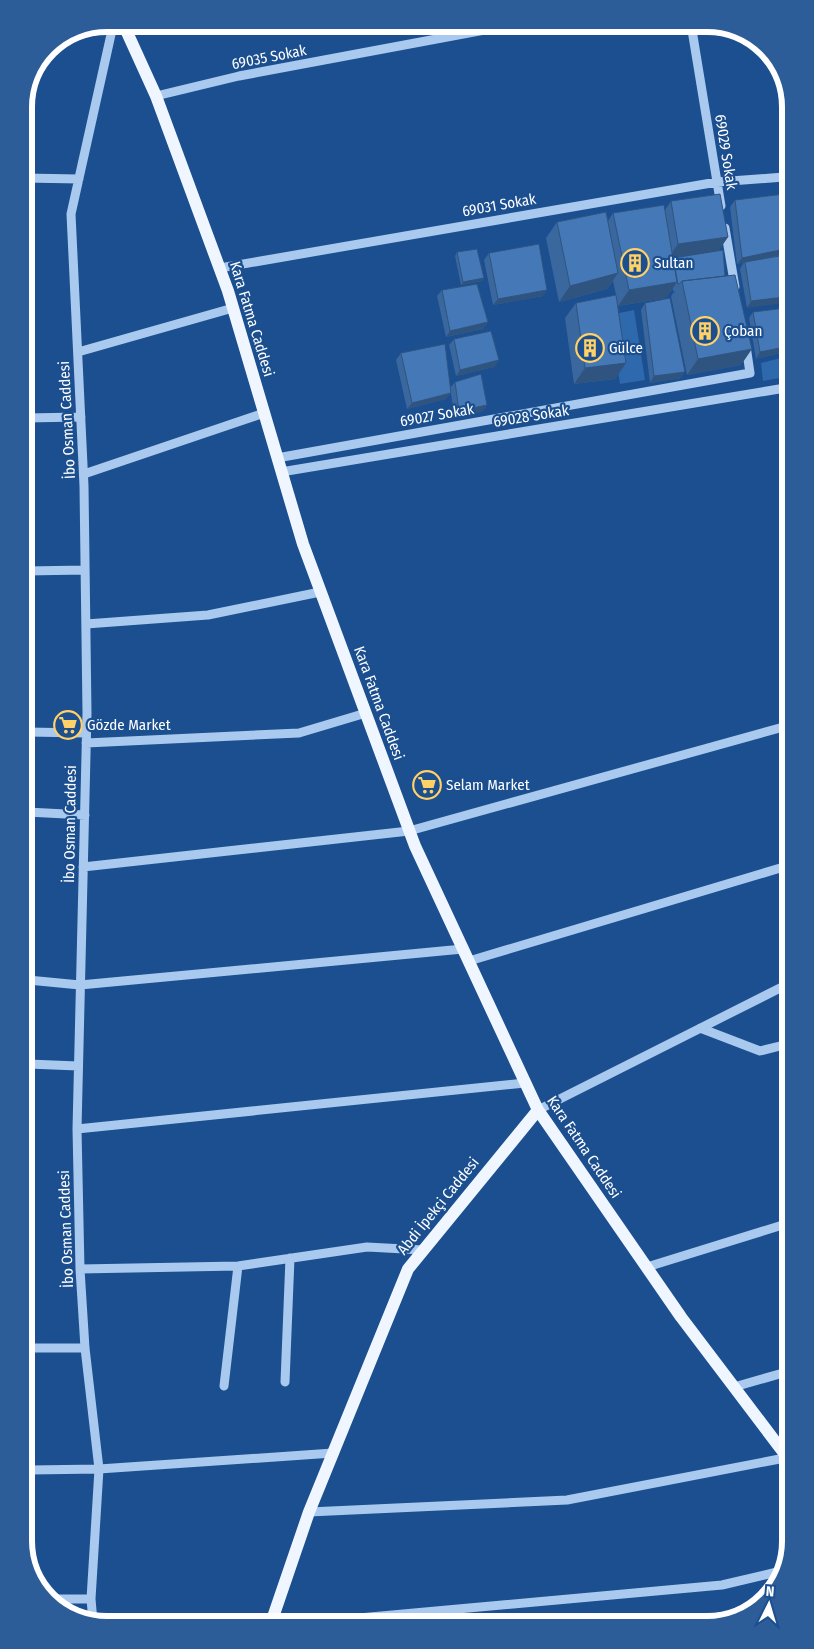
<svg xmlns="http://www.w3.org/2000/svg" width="814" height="1649" font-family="'Fira Sans Condensed',sans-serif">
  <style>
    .green { fill: #2e69ad }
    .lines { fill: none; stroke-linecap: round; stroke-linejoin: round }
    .minor { stroke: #a9c9ee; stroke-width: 9 }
    .major { stroke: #f0f6ff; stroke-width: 12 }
    .wall { fill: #3a679d }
    .shaded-wall { fill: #305480 }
    .building { fill: #4478b7; stroke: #305480 }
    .labels { text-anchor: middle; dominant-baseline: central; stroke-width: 4.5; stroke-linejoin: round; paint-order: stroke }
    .street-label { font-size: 15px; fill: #fff; stroke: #1b4f8f }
    .poi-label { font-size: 15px; fill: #fff; stroke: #1b4f8f; text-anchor: start }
    .rim { fill: none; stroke: #fff; stroke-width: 6 }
  </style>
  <rect width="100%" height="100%" fill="#1b4f8f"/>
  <!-- green -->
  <path class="green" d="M634 310 645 380 620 384 609 315Z
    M785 357V377L763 381 761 363Z"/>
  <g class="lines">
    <!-- minor -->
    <path class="minor" d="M691 24 721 206
      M156 96 239 76 506 26
      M24 178 79 179
      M725 228 735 287
      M220 268 717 182 784 177
      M78 352 233 308
      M25 418 81 417
      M277 458 750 373 746 346
      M281 472 785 388
      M84 474 264 413
      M26 571 85 570
      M86 624 208 615 320 592
      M27 732 86 733
      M86 743 299 733 366 713
      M27 812 85 815
      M83 867 409 831 787 726
      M469 961 787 866
      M28 980 80 985 463 949
      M700 1028 760 1051 788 1044
      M28 1064 78 1066
      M538 1110 788 984
      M77 1129 525 1083
      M647 1267 789 1223
      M80 1269 238 1266 367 1247 423 1250
      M29 1348H85
      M285 1382 290 1258
      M224 1386 238 1266
      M734 1387 790 1371
      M30 1470 99 1469 333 1453
      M309 1512 567 1500 790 1457
      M50 1599H91
      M93 1622 91 1599 99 1469 85 1348 80 1269 77 1129 87 713 84 486 71 214 112 30
      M304 1623 722 1585 781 1571"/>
    <!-- major -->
    <path class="major" d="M126 30 156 96 228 291 303 544 415 846 538 1110 681 1317 790 1461
      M271 1623 309 1512 408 1269 538 1110"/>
  </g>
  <!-- wall -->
  <path class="wall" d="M735 200 785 255 747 308 740 269 744 262 737 264 730 207Z
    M671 201 728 237 718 251 725 276 741 365 687 375 671 296 675 291H673V288L666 298 618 306 626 363 615 379 574 384 565 318 576 303 616 295 613 281 607 289 559 302 546 238 557 222 608 221 613 213 665 210Z
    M457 252 484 278 482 281 461 285 455 256Z
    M489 253 543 296 493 305 484 260Z
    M442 290 488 322 483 329 446 337 437 296Z
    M645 303 681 378 650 383 641 310Z
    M785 308V352L756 359 749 318 753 312Z
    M454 339 499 360 494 367 456 376 449 345Z
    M401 353 446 399 407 409 396 360Z
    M455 382 487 405 483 411 455 418 450 388Z"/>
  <!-- shaded-wall -->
  <path class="shaded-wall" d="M728 237 717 253 667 260 678 244Z
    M785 249V254L737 264 742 258Z
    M618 273 607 289 559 302 570 286Z
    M484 278 482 281 461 285 463 282Z
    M677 282 666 298 618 306 629 290Z
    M547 290 543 296 493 305 498 299Z
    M785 297V303L747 308 751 301Z
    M488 322 483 329 446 337 450 331Z
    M785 347V352L756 359 760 352Z
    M752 349 741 365 687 375 698 359Z
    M499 360 494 367 456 376 460 370Z
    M626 363 615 379 574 384 585 368Z
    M685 372 681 378 650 383 654 376Z
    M451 393 446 399 407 409 412 403Z
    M487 405 483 411 455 418 459 411Z"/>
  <!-- building -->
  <path class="building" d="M720 194 728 237 678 244 671 201Z
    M784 194 785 249 742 258 735 200Z
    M664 205 677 282 629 290 613 213Z
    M606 212 618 273 570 286 557 222Z
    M539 244 547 290 498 299 489 253Z
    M477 249 484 278 463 282 457 252Z
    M723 250 725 276 682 281 679 284H678L673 258Z
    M785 255V297L751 301 745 262Z
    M735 275 752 349 698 359 682 281Z
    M477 284 488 322 450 331 442 290Z
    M616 295 626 363 585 368 576 303Z
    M670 298 685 372 654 376 645 303Z
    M785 308V347L760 352 753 312Z
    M491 331 499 360 460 370 454 339Z
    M445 344 451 393 412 403 401 353Z
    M481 374 487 405 459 411 455 382Z"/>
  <!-- icons -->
  <defs>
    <symbol id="building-ring" viewBox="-11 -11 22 22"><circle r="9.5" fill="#1b4f8f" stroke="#ffd166" stroke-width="1.5"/><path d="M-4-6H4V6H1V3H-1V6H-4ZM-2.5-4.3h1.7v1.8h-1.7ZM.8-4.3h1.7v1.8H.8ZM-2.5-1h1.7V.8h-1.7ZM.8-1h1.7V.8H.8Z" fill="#ffd166"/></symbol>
    <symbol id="supermarket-ring" viewBox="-11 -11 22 22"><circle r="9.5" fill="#1b4f8f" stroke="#ffd166" stroke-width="1.5"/><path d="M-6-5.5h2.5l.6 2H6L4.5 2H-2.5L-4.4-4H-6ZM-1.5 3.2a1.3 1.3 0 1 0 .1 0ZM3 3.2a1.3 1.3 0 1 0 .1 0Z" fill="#ffd166"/></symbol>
  </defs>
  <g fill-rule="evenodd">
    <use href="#building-ring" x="619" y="247" width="32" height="32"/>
    <use href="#building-ring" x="689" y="315" width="32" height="32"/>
    <use href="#building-ring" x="574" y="332" width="32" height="32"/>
    <use href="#supermarket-ring" x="52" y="709" width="32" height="32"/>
    <use href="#supermarket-ring" x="411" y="769" width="32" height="32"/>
  </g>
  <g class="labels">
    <!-- street labels -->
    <g class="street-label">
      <text transform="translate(269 57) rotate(-11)">69035 Sokak</text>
      <text transform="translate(726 152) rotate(81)">69029 Sokak</text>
      <text transform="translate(499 205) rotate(-10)">69031 Sokak</text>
      <text transform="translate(252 319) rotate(73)">Kara Fatma Caddesi</text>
      <text transform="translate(437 415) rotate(-10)">69027 Sokak</text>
      <text transform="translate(531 416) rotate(-9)">69028 Sokak</text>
      <text transform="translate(67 420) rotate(-93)">İbo Osman Caddesi</text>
      <text transform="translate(379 703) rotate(70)">Kara Fatma Caddesi</text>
      <text transform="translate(70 824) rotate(-89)">İbo Osman Caddesi</text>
      <text transform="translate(584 1147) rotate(56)">Kara Fatma Caddesi</text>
      <text transform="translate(438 1206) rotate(-51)">Abdi İpekçi Caddesi</text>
      <text transform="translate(66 1229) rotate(-92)">İbo Osman Caddesi</text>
    </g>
    <!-- poi labels -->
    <g class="poi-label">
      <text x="654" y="263">Sultan</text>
      <text x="724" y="331">Çoban</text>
      <text x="609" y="348">Gülce</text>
      <text x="87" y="725">Gözde Market</text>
      <text x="446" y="785">Selam Market</text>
    </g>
  </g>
  <!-- crop -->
  <path d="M0 0H814V1649H0ZM107 32H707A75 75 0 0 1 782 107V1541A75 75 0 0 1 707 1616H107A75 75 0 0 1 32 1541V107A75 75 0 0 1 107 32Z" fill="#2d5d98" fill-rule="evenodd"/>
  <path class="rim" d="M107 32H707A75 75 0 0 1 782 107V1541A75 75 0 0 1 707 1616H107A75 75 0 0 1 32 1541V107A75 75 0 0 1 107 32Z"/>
  <!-- north arrow -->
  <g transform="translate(769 1604) rotate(5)" stroke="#1b4f8f" stroke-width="4" paint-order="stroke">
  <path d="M0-4L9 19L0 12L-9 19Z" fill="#ffffff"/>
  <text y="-8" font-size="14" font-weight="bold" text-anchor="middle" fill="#ffffff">N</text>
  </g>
</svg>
